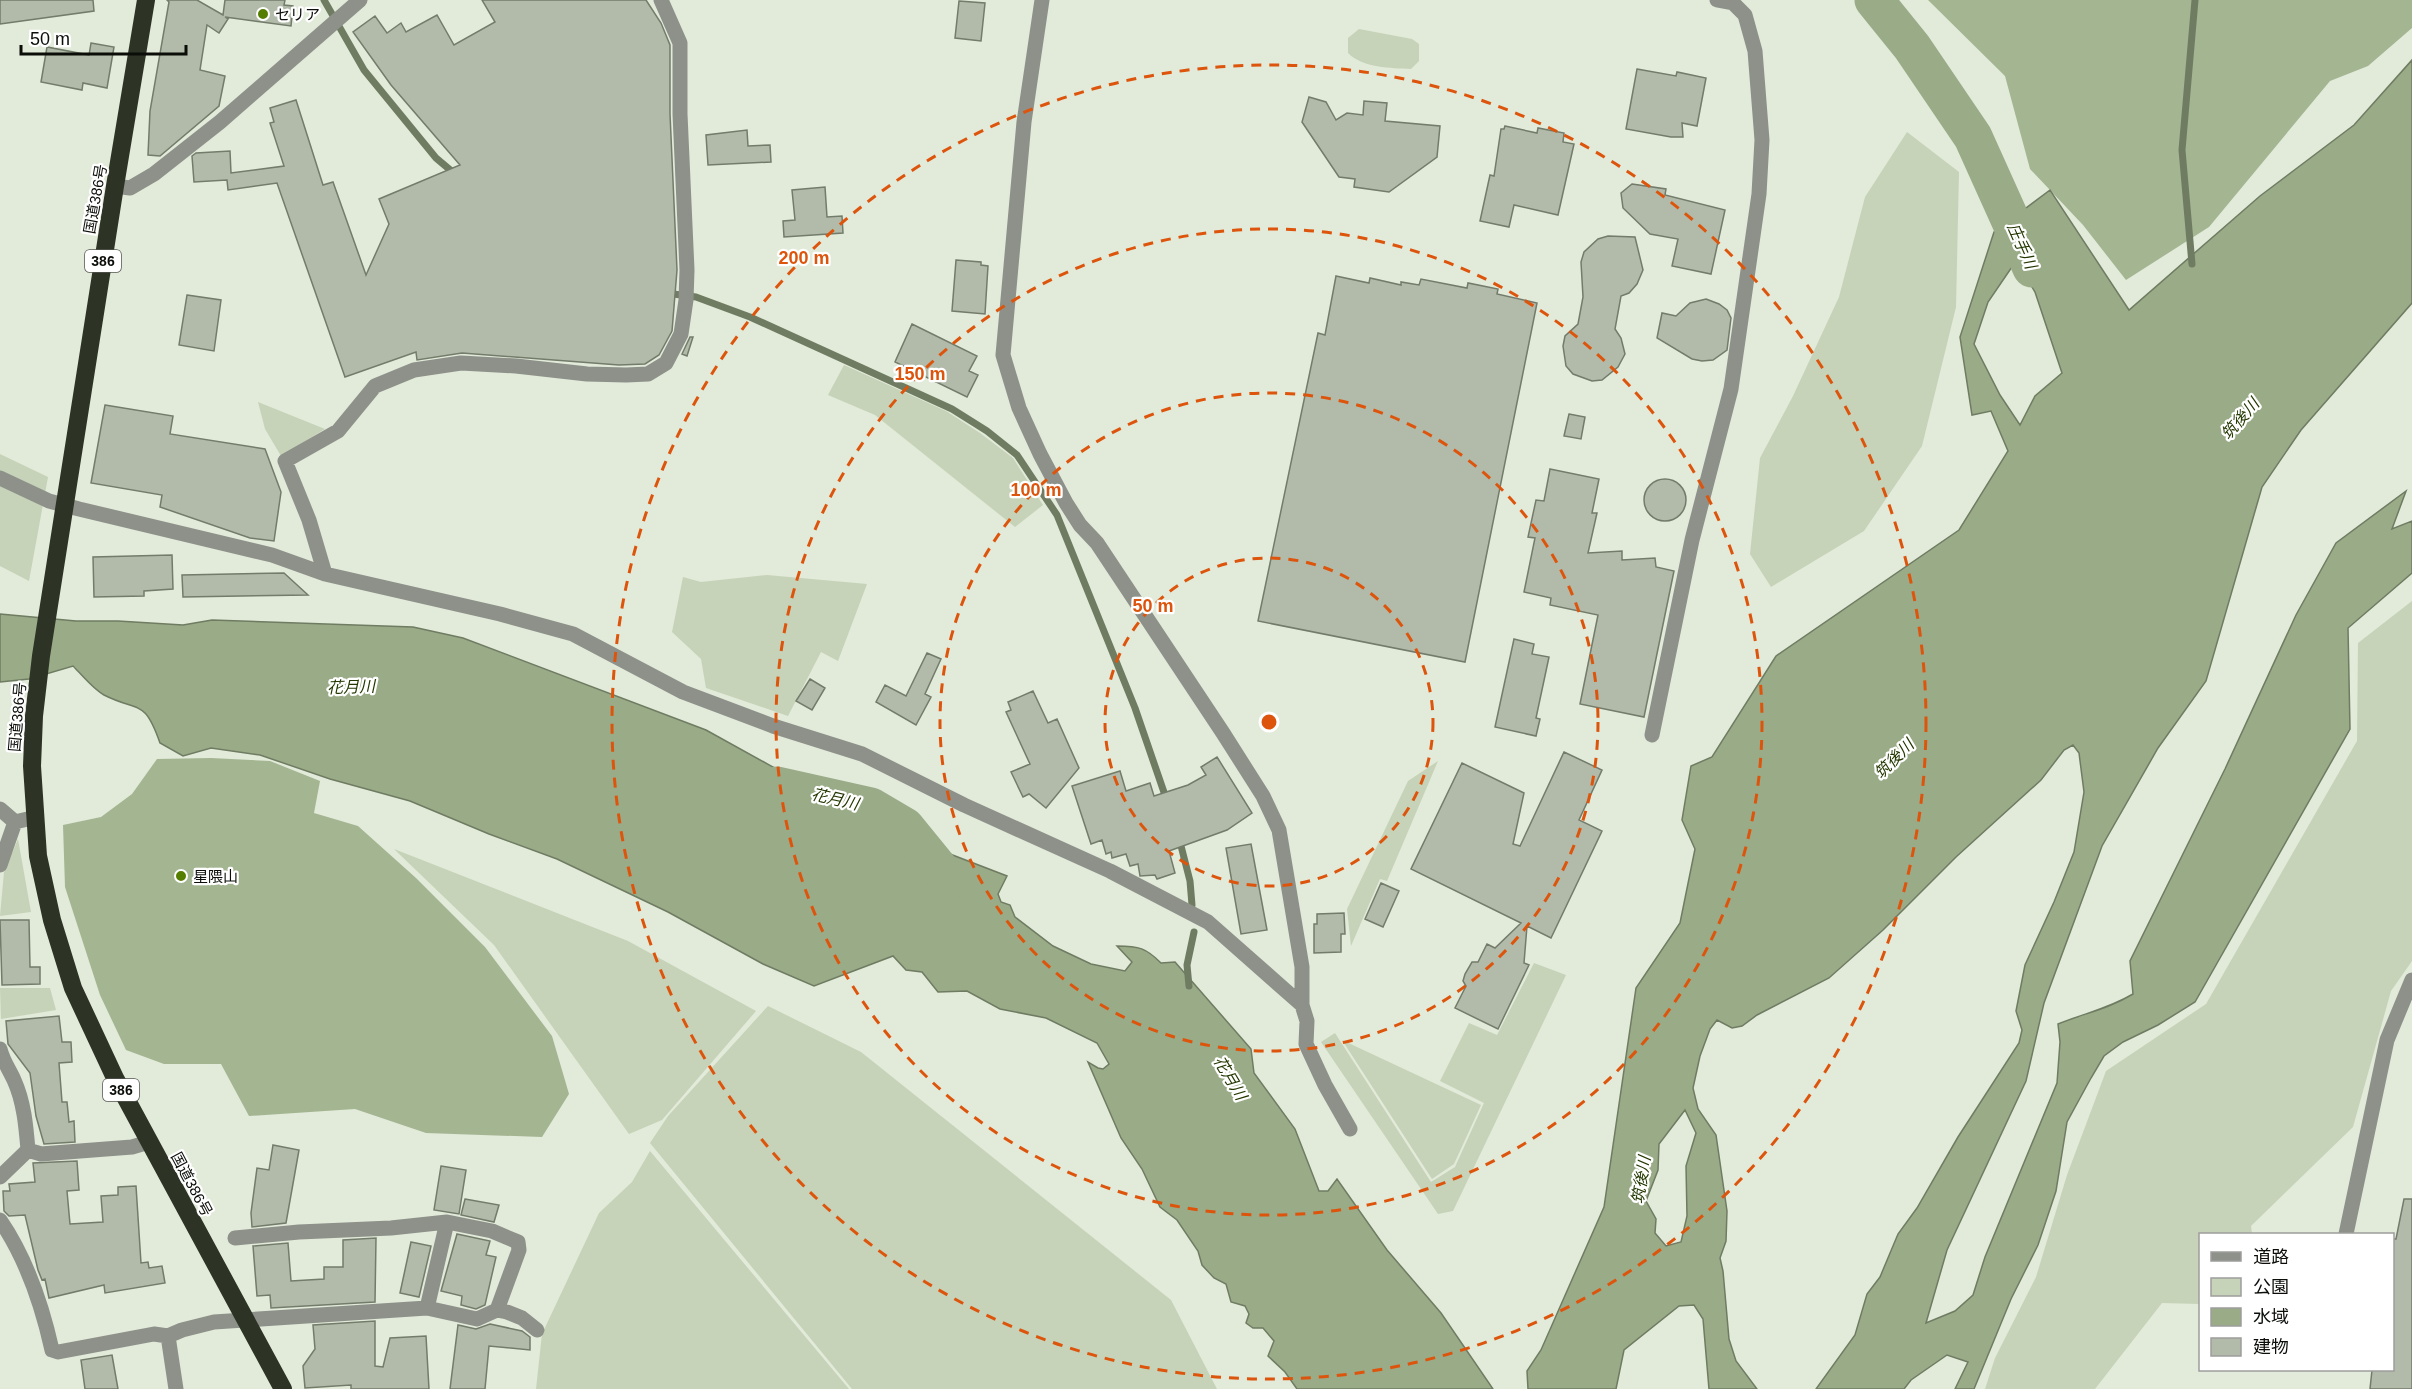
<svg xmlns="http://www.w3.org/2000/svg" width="2412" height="1389" font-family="Arial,'Noto Sans JP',sans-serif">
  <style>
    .green { fill: #c6d3b8 }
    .forest { fill: #a4b592 }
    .water { fill: #9aab88; stroke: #6f7c62; stroke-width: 1.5; fill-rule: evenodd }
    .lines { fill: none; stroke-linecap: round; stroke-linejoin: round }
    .stream { stroke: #6f7c62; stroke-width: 7 }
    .river { stroke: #9aab88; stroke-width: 39 }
    .building { fill: #b2baa9; stroke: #737b6b; stroke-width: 1.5 }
    .street { stroke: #8d918a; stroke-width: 15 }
    .highway { stroke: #2d3426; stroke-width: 18 }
    .ring { fill: none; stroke: #dd550c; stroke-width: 3; stroke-dasharray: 10 8 }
    .poi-dot { fill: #557e00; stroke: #fff; stroke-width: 2 }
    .labels { text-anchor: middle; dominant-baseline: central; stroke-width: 4.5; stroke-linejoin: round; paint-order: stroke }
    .shield { fill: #fff; stroke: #545652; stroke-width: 1.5 }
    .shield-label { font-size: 14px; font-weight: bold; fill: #0a0d08 }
    .poi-label { font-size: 15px; fill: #0a0d08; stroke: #fff; text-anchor: start }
    .street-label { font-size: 15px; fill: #0a0d08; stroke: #fff }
    .water-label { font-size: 16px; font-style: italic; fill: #233800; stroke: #fff }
    .centre { fill: #dd550c; stroke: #fff; stroke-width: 3 }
    .ring-label { font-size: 18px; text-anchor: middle; font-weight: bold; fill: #dd550c; stroke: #fff; stroke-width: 4.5; stroke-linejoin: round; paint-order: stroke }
  </style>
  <rect width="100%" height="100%" fill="#e2ead9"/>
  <!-- green -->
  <path class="green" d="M1359 29 1412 39 1419 44V61L1411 69C1391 68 1363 68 1348 53V38Z
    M1907 132 1959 172 1956 307 1922 446 1864 531 1771 587 1750 554 1760 458 1793 396 1839 297 1865 197Z
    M844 365 946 411 980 433 1013 458 1043 505 1015 527 875 415 828 395Z
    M258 402 325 429 281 456 265 429Z
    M0 454 48 477 29 581 0 566Z
    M767 575 867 584 838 661 821 652 788 716 706 688 701 659 672 632 683 577 701 582Z
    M2412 601V961L2391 991 2353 1127 2251 1226 2252 1234H2200V1304L2162 1303 2095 1389H1985L1995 1358 2036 1277 2067 1175 2106 1071 2206 1004 2357 741 2358 643Z
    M1438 761 1387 881 1380 879 1351 946 1347 909 1408 781Z
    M18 839 31 912 0 916 4 872Z
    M394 849 628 941 756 1011 662 1120 629 1134 494 945Z
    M1534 963 1566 975 1453 1211 1438 1214 1321 1042 1335 1033 1431 1182 1455 1167 1484 1103 1440 1081 1469 1023 1497 1035Z
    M0 988H50L56 1010 1 1019Z
    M768 1006 861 1052 1171 1300 1217 1389H852L650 1143 668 1116Z
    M1342 1040 1481 1105 1454 1164 1432 1179Z
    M650 1151 849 1389H536L542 1334 599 1213 632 1182Z"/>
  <!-- forest -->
  <path class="forest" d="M1928 0H2412V28L2368 66 2330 81 2209 227 2126 280 2083 225 2030 169 2005 76Z
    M211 758 270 761 320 781 314 813 358 826 416 878 485 947 552 1036 569 1094 542 1137 426 1133 355 1109 249 1116 221 1064H164L126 1050 100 995 65 887 63 825 101 817 132 794 157 759Z"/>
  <!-- water -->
  <path class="water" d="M2412 60V303L2301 430 2262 487 2206 681 2158 748 2102 846 2044 1003 2026 1081 1947 1250 1926 1323 1955 1311 1973 1295 1985 1257 2057 1083 2060 1042 2058 1024C2085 1013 2108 1009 2133 994L2130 961 2225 769 2296 615 2336 543 2406 491 2392 529 2412 521V573L2348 628 2350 729 2195 1002 2158 1025 2123 1042 2104 1056 2091 1078 2067 1122 2056 1191 2038 1245 2011 1299 1974 1389H1955L1968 1362 1947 1355 1911 1380 1904 1389H1816L1855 1335 1867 1294 1880 1277 1898 1234 1917 1208 1958 1137 2019 1043 2022 1030 2016 1011 2025 965 2054 902 2074 852 2084 792 2079 753 2073 745 2064 750 2041 780 1956 857 1883 930 1829 978 1757 1015 1742 1026 1732 1028 1717 1020 1710 1029 1700 1056 1693 1088 1698 1109 1716 1135 1727 1211 1726 1241 1720 1258 1723 1271 1729 1339 1736 1361 1757 1389H1709L1703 1319 1694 1305 1679 1306 1624 1350 1616 1389H1528L1527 1371 1541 1350 1604 1207 1636 988 1680 923 1695 849 1682 820 1691 766 1712 757 1776 656 1959 530 2008 451 1991 411 1972 415 1960 337 1994 232 2050 190 2129 310 2260 196 2354 125ZM2016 261 2035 292 2062 373 2035 396 2020 425 2000 395 1974 344 1988 302ZM1685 1110 1696 1133 1686 1166 1687 1216 1681 1242 1666 1246 1655 1233 1656 1219 1646 1201 1658 1170 1659 1144Z
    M0 614 76 621H118L183 625 212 620 413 627 463 638 706 730 885 829 1007 876 998 894 1001 902 1010 905 1015 917 1053 946 1091 964 1125 971 1132 962 1117 946C1139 946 1146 948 1161 963L1175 962 1251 1049 1254 1073 1295 1129 1319 1191H1328L1337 1179 1387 1250 1441 1313 1493 1389H1297L1285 1372 1268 1356 1274 1341 1263 1328H1253L1246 1323 1249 1314 1245 1306 1231 1302 1226 1284 1214 1278 1202 1265 1198 1251 1177 1220 1160 1207 1142 1169 1121 1138 1088 1062 1098 1068 1103 1069 1109 1064 1097 1043 1046 1018 1000 1009 967 991 938 992 922 972 906 970 893 956 814 986 763 964 668 912 557 859 489 834 410 801 330 779 260 755 211 748 183 756 160 743C144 698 140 713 104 695 93 689 82 675 73 666L29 679 0 682Z"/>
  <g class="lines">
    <!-- stream -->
    <path class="stream" d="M324 0 364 70 436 158 455 174
      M2192 264 2182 150 2195 0
      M666 293 696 297 750 317 952 409 987 431 1017 455 1057 515 1135 708 1167 801
      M1179 838 1190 881 1192 905
      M1189 986 1187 965 1194 932"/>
    <!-- river -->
    <path class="river" d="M1874 0 1912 47 1973 137 2032 268
      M777 786 871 807 905 827 949 881"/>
  </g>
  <!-- building -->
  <path class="building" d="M0 0H93L94 11 0 24Z
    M167 0H197L223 15 225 0H285L284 5 293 6 291 26 225 17 228 19 219 33 207 25 200 70 225 76 219 106 160 156 148 155 150 111 169 2Z
    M482 0H646L661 23 670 45V114L677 270 672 331 659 355 645 364 619 365 462 353 417 360 416 352 345 377 277 183 228 190 227 180 194 182 192 156 196 153 230 151 231 173 284 166 270 123 274 122 270 108 296 100 323 185 333 182 366 275 389 224 379 199 460 165 391 85 353 32 375 16 387 33 401 23 406 32 437 15 454 45 495 22Z
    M959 1 985 3 981 41 955 38Z
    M91 43 114 47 107 88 83 83 82 90 41 82 47 47 89 55Z
    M1637 69 1676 76 1677 72 1706 78 1697 126 1682 123 1683 137H1671L1626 129Z
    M1309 97 1326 102 1336 120 1347 113 1363 115 1364 101 1387 103 1385 121 1440 126 1437 157 1389 192 1354 187 1355 179 1339 177 1302 122Z
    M1505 126 1537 133 1538 128 1564 133 1563 142 1574 144 1558 215 1514 205 1509 227 1480 221 1490 175 1494 176 1501 129H1504Z
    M747 130 748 146 770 145 771 162 708 165 706 135Z
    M1632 184 1666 189 1665 195 1725 210 1711 274 1672 266 1678 239 1650 234 1623 208 1621 193Z
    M825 187 827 217 842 216 843 233 784 237 783 221 795 220 792 190Z
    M1608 236 1635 237 1643 270 1637 284 1629 293 1621 296 1615 329 1621 338 1625 354 1618 367 1602 380 1592 381 1573 374 1566 366 1563 346 1565 336 1578 324 1583 297 1581 262 1584 252 1598 239Z
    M956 260 981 262V265L988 266 985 314 952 311Z
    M1336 276 1369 283 1370 278 1401 285V282L1419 285 1421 279 1467 288 1468 283 1498 289 1497 294 1537 303 1465 662 1258 621 1318 333 1325 335Z
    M187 295 221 300 214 351 179 345Z
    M1706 299 1719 304 1727 310 1731 318 1727 350 1713 360 1702 361 1692 359 1657 338 1662 313 1676 316 1690 303Z
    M912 324 977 356 969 371 978 375 967 397 895 362Z
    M690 337H693L687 356 682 354Z
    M105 405 173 416 170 434 265 449 281 492 274 541 250 538 160 507 162 495 91 483Z
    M1569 414 1585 417 1581 439 1564 436Z
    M1550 469 1599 479 1592 513H1597L1588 553 1622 551V560L1655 558 1656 567 1674 571 1644 717 1580 704 1598 615 1550 605 1551 598 1524 592 1535 538 1528 537 1536 500 1544 501Z
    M1644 500a21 21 0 1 1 42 0a21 21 0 1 1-42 0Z
    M172 555 173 589 144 591V596L94 597 93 557Z
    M284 573 308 595 183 597 182 575Z
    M1514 639 1534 644 1532 654 1549 657 1536 718 1540 719 1536 736 1495 727Z
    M927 653 941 659 925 694 931 697 916 725 876 702 885 685 906 696Z
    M810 679 825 688 812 710 796 701Z
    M1033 691 1048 723 1057 719 1079 768 1046 808 1029 794 1023 797 1011 772 1030 764 1006 712 1011 710 1008 702Z
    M1564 752 1602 770 1579 820 1602 831 1551 938 1527 926 1524 963 1529 965 1498 1029 1455 1008 1466 986 1463 981 1465 974 1472 962H1478L1487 944 1495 948 1521 923 1411 869 1462 763 1524 793 1513 844 1520 846Z
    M1217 757 1252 813 1227 830 1169 851 1175 873 1157 879 1155 875 1140 876 1138 864 1130 866 1126 854 1112 858 1111 852 1106 854 1102 840 1091 844 1072 786 1120 771 1126 791 1150 783 1154 796 1188 785 1206 775 1201 767Z
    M1251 844 1267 930 1241 934 1226 848Z
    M1381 883 1399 891 1383 927 1365 919Z
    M1344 913 1345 934H1341V952L1314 953V924H1317V914Z
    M0 920H29L30 967H40V984L2 985Z
    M59 1016 62 1042H71L72 1062 59 1063 62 1102H67L69 1122 74 1121 75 1142 44 1144 36 1116 30 1073 8 1044 6 1021Z
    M273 1145 299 1150 286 1223 252 1227 251 1213 257 1168 269 1170Z
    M77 1161 79 1190 67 1191 70 1224 103 1222 101 1196 118 1195V1187L136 1186 141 1263 148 1262 149 1268 162 1266 165 1283 105 1293 104 1285 49 1298 45 1279 42 1280 38 1270 25 1215 9 1216 4 1211 3 1191H10L9 1184 35 1182 33 1163Z
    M441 1166 466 1170 459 1214 434 1210Z
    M465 1199 499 1205 494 1222 461 1215Z
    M2404 1199H2412V1389H2370L2372 1370H2392V1239H2396Z
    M457 1234 490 1241 486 1255 496 1257 485 1305 476 1309 461 1305 462 1296 441 1291Z
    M376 1238 375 1302 271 1308 270 1295 257 1296 253 1246 288 1243 291 1281 324 1279V1267H343V1240Z
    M411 1242 431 1246 419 1297 400 1293Z
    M375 1321V1366L383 1367 390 1338 426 1336 429 1389H351V1385L305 1388 303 1366 315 1349 313 1325Z
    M490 1324 522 1331 530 1337V1350L489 1346 485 1389H450L458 1325 476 1329Z
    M112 1355 118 1389H85L81 1360Z"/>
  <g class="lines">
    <!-- street -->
    <path class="street" d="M1042 0 1024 122 1003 355 1019 408 1040 454 1066 503 1080 525 1097 543 1223 733 1263 796 1279 830 1302 967V1005L1307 1021 1306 1044 1325 1085 1350 1129
      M115 186 130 188 154 174 220 122 360 0
      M0 478 49 501 79 509 272 555 325 574 500 614 573 634 683 692 773 726 862 754 964 805 1110 871 1208 922 1302 1005
      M325 574 309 520 285 461 338 431 375 386 414 370 461 363 516 366 587 374 626 375 648 374 666 363 681 334 686 300 687 270 680 114V43L661 0
      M1652 735 1692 540 1731 389 1759 194 1762 140 1755 51 1745 15 1733 3 1717 0
      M0 809 15 822
      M0 865 15 822 36 817
      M0 1049C3 1061 9 1069 14 1080 24 1102 26 1126 28 1150L0 1177
      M28 1150 41 1154 132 1147 149 1142
      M0 1220C26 1258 42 1305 52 1350L58 1352 154 1334 168 1336
      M2346 1234 2387 1040 2412 980
      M235 1238 299 1232 391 1228 447 1222 492 1231 518 1242 519 1250 497 1310
      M427 1308 447 1222
      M176 1389 168 1336 182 1330 214 1322 427 1308 477 1319 497 1310 507 1312 522 1318 537 1330"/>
    <!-- highway -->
    <path class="highway" d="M146 0 115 186 41 656 34 716 32 766 38 856 52 920 73 988 115 1078 283 1389"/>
  </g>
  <!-- distance rings -->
  <g class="ring">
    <circle cx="1269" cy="722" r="164"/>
    <circle cx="1269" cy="722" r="329"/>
    <circle cx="1269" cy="722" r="493"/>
    <circle cx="1269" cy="722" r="657"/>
  </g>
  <!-- markers -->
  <g class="poi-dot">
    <circle cx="263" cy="14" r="6"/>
    <circle cx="181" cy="876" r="6"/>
  </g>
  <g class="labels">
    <!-- shield labels -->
    <g class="shield">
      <rect x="85" y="250" width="36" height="22" rx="4.5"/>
      <rect x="103" y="1079" width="36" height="22" rx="4.5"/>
    </g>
    <g class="shield-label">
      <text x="103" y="261">386</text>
      <text x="121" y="1090">386</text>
    </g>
    <!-- poi labels -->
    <g class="poi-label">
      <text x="275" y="14">セリア</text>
      <text x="193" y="876">星隈山</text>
    </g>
    <!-- street labels -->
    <g class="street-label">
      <text transform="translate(95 199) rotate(-80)">国道386号</text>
      <text transform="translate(17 717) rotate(-85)">国道386号</text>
      <text transform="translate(192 1184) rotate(62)">国道386号</text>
    </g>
    <!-- water labels -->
    <g class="water-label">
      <text transform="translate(2022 246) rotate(66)">庄手川</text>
      <text transform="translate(2240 419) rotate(-49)">筑後川</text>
      <text transform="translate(351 687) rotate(-2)">花月川</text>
      <text transform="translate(1894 759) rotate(-45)">筑後川</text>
      <text transform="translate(835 799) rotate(13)">花月川</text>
      <text transform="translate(1230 1078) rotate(59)">花月川</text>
      <text transform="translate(1641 1180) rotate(-81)">筑後川</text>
    </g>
  </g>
  <circle cx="1269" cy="722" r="9" class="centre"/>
  <g class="ring-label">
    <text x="804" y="264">200 m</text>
    <text x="920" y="380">150 m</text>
    <text x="1036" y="496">100 m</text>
    <text x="1153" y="612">50 m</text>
  </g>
  <!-- legend -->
  <rect x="2199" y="1233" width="195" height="138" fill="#ffffff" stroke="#9d9e9c" stroke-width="1.5"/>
  <rect x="2211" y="1252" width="30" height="9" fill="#8d918a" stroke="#9d9e9c" stroke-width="1.5"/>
  <text x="2253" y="1263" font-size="18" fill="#0a0d08">道路</text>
  <rect x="2211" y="1278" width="30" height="18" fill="#c6d3b8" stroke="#9d9e9c" stroke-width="1.5"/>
  <text x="2253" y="1293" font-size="18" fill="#0a0d08">公園</text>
  <rect x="2211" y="1308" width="30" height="18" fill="#9aab88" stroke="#9d9e9c" stroke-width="1.5"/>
  <text x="2253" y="1323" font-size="18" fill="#0a0d08">水域</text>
  <rect x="2211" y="1338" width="30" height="18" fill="#b2baa9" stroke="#9d9e9c" stroke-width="1.5"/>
  <text x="2253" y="1353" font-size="18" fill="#0a0d08">建物</text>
  <!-- scale -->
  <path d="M21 45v9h165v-9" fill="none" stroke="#0a0d08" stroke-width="3"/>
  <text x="30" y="45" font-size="18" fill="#0a0d08" stroke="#ffffff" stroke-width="4.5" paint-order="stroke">50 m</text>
</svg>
